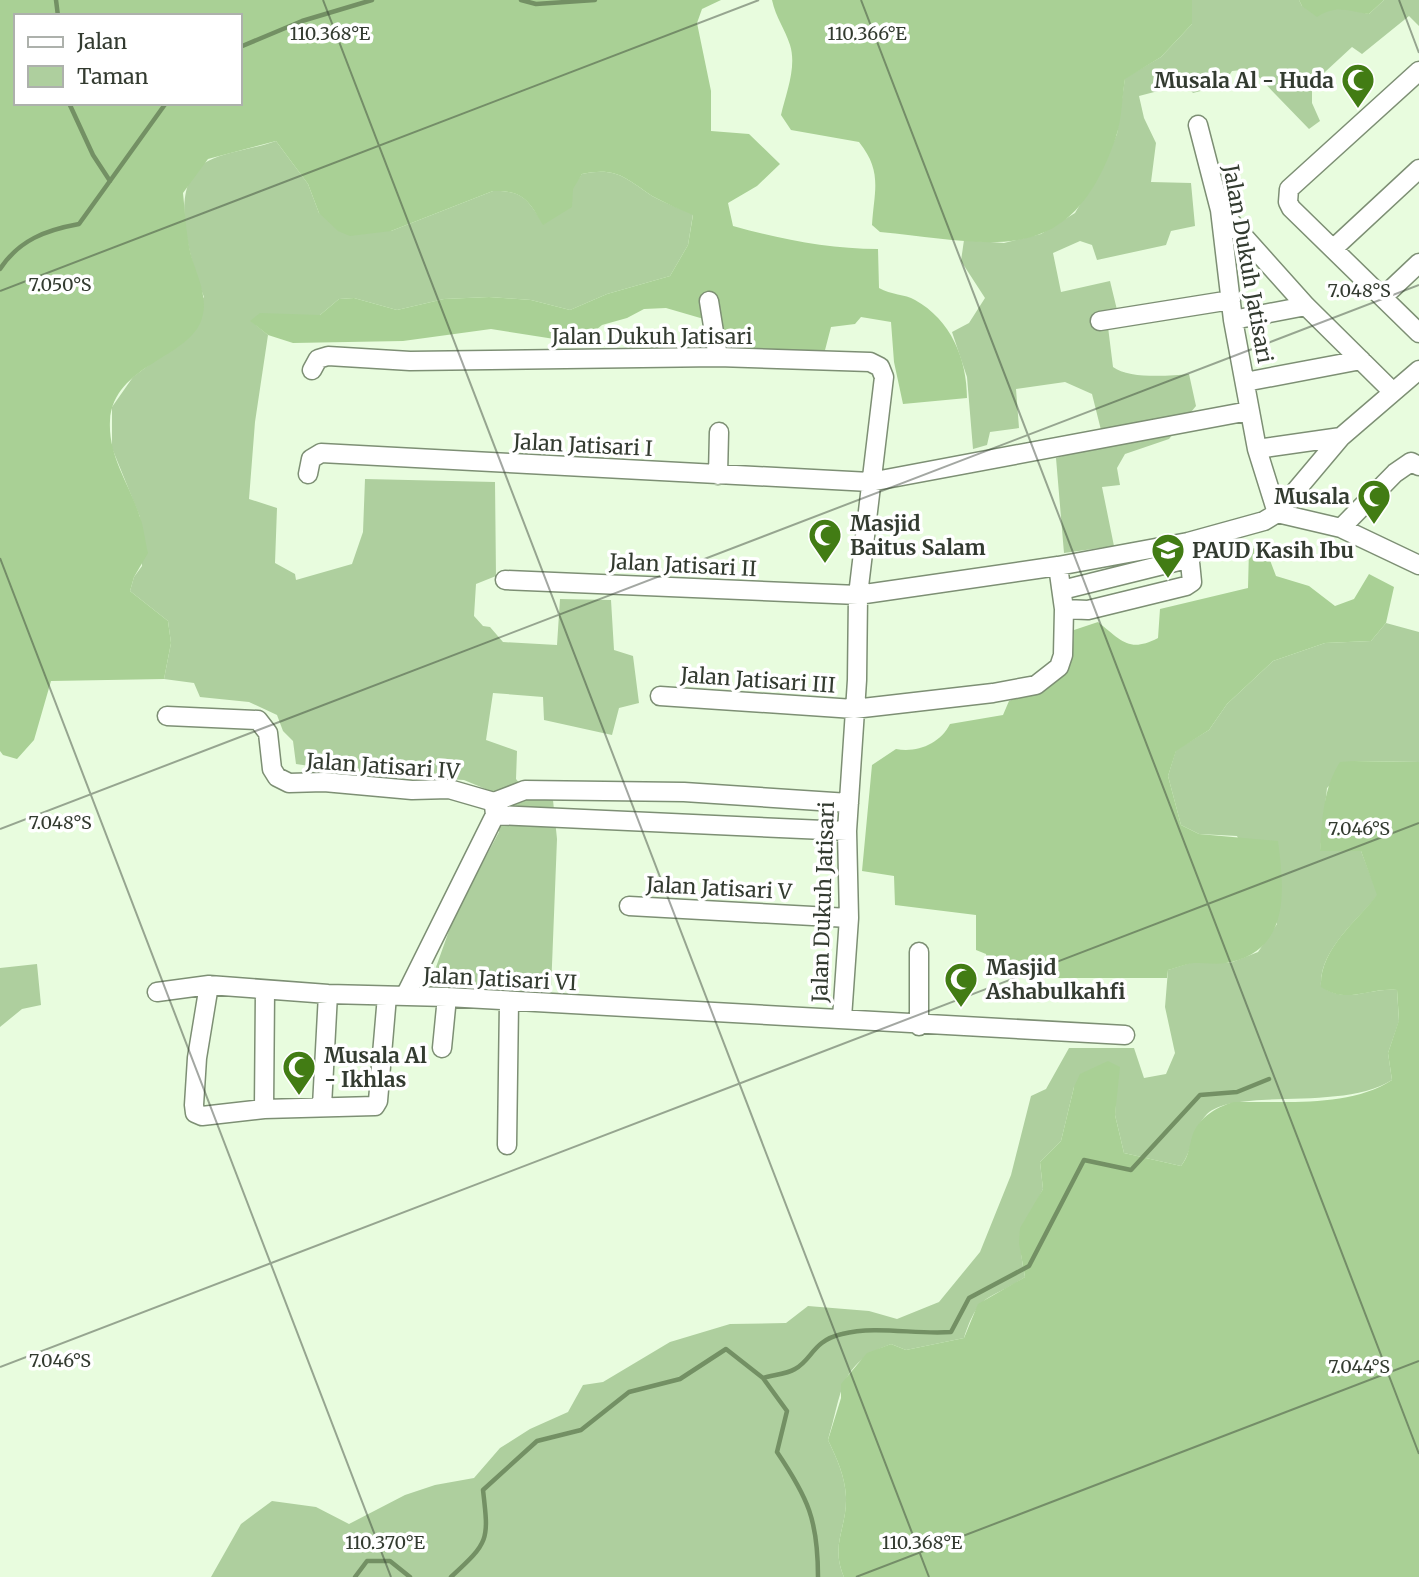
<svg xmlns="http://www.w3.org/2000/svg" width="1419" height="1577" font-family="Merriweather,serif">
  <style>
    .green { fill: #aecf9e }
    .forest { fill: #a9d095; fill-rule: evenodd }
    .lines { fill: none; stroke-linecap: round; stroke-linejoin: round }
    .stream { stroke: #739064; stroke-width: 4.5 }
    .minor-casing { stroke: #7d8f74; stroke-width: 21 }
    .minor { stroke: #fff; stroke-width: 18 }
    .ticks { fill: none; stroke: #333b30; stroke-width: 2; stroke-opacity: 0.45 }
    .labels { text-anchor: middle; dominant-baseline: central; stroke-width: 7; stroke-linejoin: round; paint-order: stroke }
    .poi-label { font-size: 21px; font-weight: bold; fill: #333b30; stroke: #fff; text-anchor: start }
    .street-label { font-size: 21px; fill: #333b30; stroke: #fff }
    .ticks-label { font-size: 18px; text-anchor: middle; fill: #333b30; stroke: #fff; stroke-width: 7; stroke-linejoin: round; paint-order: stroke }
  </style>
  <rect width="100%" height="100%" fill="#e8fcde"/>
  <!-- green -->
  <path class="green" d="M1192 0H1299L1302 6 1343 8 1369 14 1384 0H1419V26L1409 16 1362 54 1352 47 1312 84V103L1320 121 1309 129 1251 69 1232 71 1223 85 1193 93 1185 84 1139 96 1144 118 1156 143 1151 182 1191 183 1195 226 1171 231 1166 245 1097 260 1092 245 1080 241 1053 253 1061 292 1110 281 1118 314 1108 327 1113 367C1128 379 1169 376 1189 374L1196 406 1169 439 1125 454 1117 468 1120 485 1102 487 1114 546 1064 553 1056 458 1101 445V430L1092 394 1065 382 1016 389 1019 428 990 432 987 445 973 449 967 377 952 332 969 323 985 298 961 261 964 240 1004 243 1041 234 1075 213 1106 160 1117 134 1125 78 1161 57 1192 24Z
    M276 141 308 184 319 213 391 231 493 191C525 190 528 202 544 224L582 174C617 167 625 178 652 196 665 203 679 208 693 214L688 245 670 276 607 294 570 310 531 300 489 297 444 299 397 310 354 298 339 299 320 315 251 321 268 335 255 422 249 499 277 508 275 563 295 574 296 580 352 564 363 532 365 479 495 482 496 576 476 584 474 616 483 626 490 627 503 642 557 645 560 599 611 600 614 650 633 656 639 703 619 708 612 735 544 720 543 697 493 693 486 740 517 751 516 779 533 800H553L557 839 551 990H510L431 981 455 914 499 832 488 790 464 780 371 775 296 764 293 741 283 731 277 715 249 702 200 697 194 683 164 679 171 643 168 621 130 591 134 577 142 566 140 517 112 448V407L133 377 157 359 204 297C191 262 165 183 208 161 228 151 254 149 276 141Z
    M1386 623 1419 632V762L1354 761 1327 788 1320 851H1361L1378 895C1356 921 1319 951 1321 986 1346 1005 1369 987 1397 990L1399 1021 1388 1053 1392 1080C1342 1112 1236 1087 1207 1114 1192 1129 1193 1150 1181 1166L1124 1153 1115 1115 1117 1080 1074 1087 1061 1141 1040 1162 1043 1189C1023 1231 1015 1226 1025 1277 989 1301 979 1291 964 1338L906 1350 891 1344C838 1364 843 1391 828 1440 837 1459 845 1476 846 1497 847 1529 830 1544 844 1577H211L241 1524 272 1501 316 1507 349 1524 405 1495 435 1485 474 1478 500 1448 530 1429 568 1412 583 1385 603 1382 670 1342 730 1324 786 1323 808 1306 869 1311 897 1319 939 1302 980 1252 1011 1175 1031 1096 1046 1089 1069 1048H1134L1144 1078 1166 1074 1175 1053 1165 1007 1168 970 1190 963H1230L1258 952 1277 924 1237 836 1199 834 1181 825 1168 776 1176 750 1209 730 1227 704 1273 661 1325 643 1371 641Z
    M37 964 41 1005 22 1009 0 1027V968Z"/>
  <!-- forest -->
  <path class="forest" d="M0 0H721L702 9 697 23 711 91V131L749 134 780 164 757 186 728 203 733 226C780 239 829 249 878 249L879 288C891 295 905 294 915 300 951 320 967 359 967 398L903 404 894 362 891 322 861 317 855 324 831 327 824 354 732 351 721 324 666 308 644 309 627 318 602 325 580 343 491 329 403 341 293 343 268 335 250 321 260 313 320 315 339 299 354 298 397 310 444 299 489 297 531 300 570 310 607 294 670 276 688 245 693 215C679 209 665 203 652 196 625 178 617 167 582 174L573 189 572 207 543 225C529 201 523 190 493 191L391 231 350 236 338 231 319 213 308 184 276 141 208 159 183 193C185 212 186 232 190 251 195 273 209 295 202 318 191 358 113 364 110 421 108 457 130 485 140 517 144 528 145 541 148 553L134 577 130 591 168 621 171 643 164 679 51 681 34 740 17 759 3 755 0 751ZM16 16H240V103H16Z
    M772 0H1192V24L1161 57 1125 79C1122 97 1122 119 1116 137 1070 271 995 243 880 232L872 225C874 191 883 172 859 142L791 130 781 115C786 93 797 67 790 45 785 29 776 18 772 0Z
    M1299 0H1384L1369 14C1348 11 1336 4 1317 17L1302 6Z
    M1265 547 1276 576 1309 586 1335 606 1354 599 1369 574 1394 587 1386 623 1371 641 1325 643 1273 661 1227 704 1209 730 1176 751 1168 776 1181 825 1199 834 1278 841C1284 888 1291 947 1232 962 1220 965 1206 963 1194 963 1185 964 1176 968 1168 970L1167 978H990L986 954 976 950V915L895 905 894 876 862 871 872 765 896 749C917 753 940 744 950 724L1003 715 1009 701C1058 682 1071 686 1074 630L1098 622C1122 641 1129 653 1158 638L1160 609 1248 588 1249 549Z
    M1354 761 1419 762V1577H844C830 1544 847 1529 846 1497 845 1476 837 1459 828 1440L841 1398V1384L867 1353 891 1344 906 1350 964 1338 978 1304 1025 1277 1019 1243 1020 1228 1043 1189 1040 1162 1061 1141 1074 1087 1080 1074 1108 1061 1120 1067 1115 1115 1124 1153 1181 1166C1188 1157 1188 1152 1191 1141 1195 1120 1215 1107 1234 1102 1283 1101 1349 1108 1392 1080L1388 1053 1399 1020 1397 990C1369 987 1347 1005 1321 987 1319 950 1356 922 1377 895L1361 851H1320C1322 820 1323 789 1340 762Z"/>
  <g class="lines">
    <!-- stream -->
    <path class="stream" d="M56 0 58 16
      M521 0 536 4 595 0
      M240 47 302 21 372 0
      M69 103 93 155 110 181
      M0 269C19 240 46 230 79 224L166 103
      M763 1378 787 1411 777 1452C808 1498 818 1520 818 1577
      M355 1577 367 1561H390L410 1577
      M451 1577C489 1542 489 1541 483 1490L537 1441 581 1430 629 1392 680 1379 726 1349 763 1378C773 1375 787 1374 795 1369 813 1359 812 1341 842 1334 877 1325 916 1335 951 1332L969 1298 1029 1266 1084 1160 1131 1170 1200 1095 1237 1092 1269 1079"/>
    <defs>
      <path id="minor" d="M1419 71 1289 189 1288 202 1291 208 1419 333
        M1198 125 1220 210 1233 320 1257 449 1277 513
        M1220 210 1306 306 1393 392
        M1335 247 1419 169
        M1383 297 1419 263
        M709 301 718 357
        M1233 320 1306 306
        M1100 321 1231 300
        M312 370 318 359 328 356 410 361 718 357 870 362 880 367 884 377 858 595 857 680 847 831 849 918 842 1018
        M1245 382 1361 360
        M1257 449 1341 437
        M308 474 311 459 321 453 870 482 1249 411
        M718 475 719 432
        M1277 513 1341 528 1419 565
        M1341 528 1395 473 1411 462 1419 466
        M505 580 858 595 1058 566 1188 542 1264 521 1277 513 1341 437 1419 370
        M1062 590 1191 558
        M1064 609 1088 610 1186 586 1192 582 1188 542
        M660 696 854 709 993 693 1036 685 1059 667 1063 655 1064 609 1058 566
        M167 716 258 720 268 733 272 769 277 777 289 783 324 782 412 790 449 789 494 802 525 790 684 792 849 803
        M495 815 847 831
        M629 906 849 918
        M919 952V1026
        M209 985 197 1058 194 1105 195 1113 202 1116 264 1109 375 1106 378 1101 387 996
        M157 992 209 985 328 994 447 997 1125 1035
        M405 996 495 815 494 805
        M442 1048 447 997
        M322 1106 328 994
        M264 1109 265 991
        M507 1145 509 1002"/>
    </defs>
    <!-- minor casing -->
    <use href="#minor" class="minor-casing"/>
    <!-- minor -->
    <use href="#minor" class="minor"/>
  </g>
  <!-- ticks -->
  <path class="ticks" d="M323 0 929 1577M861 0 1419 1454M1399 0 1419 53M0 291 759 0M0 558 391 1577M0 829 1419 285M0 1367 1419 823M856 1577 1419 1361"/>
  <!-- icons -->
  <defs>
    <symbol id="mosque-pin" viewBox="-11 -11 22 30"><path d="M0 17L-7.5 6A9.5 9.5 0 1 1 7.5 6Z" fill="#427c14" stroke="#fff"/><path d="M3.5-4.9A6 6 0 1 0 3.5 4.9A5 5 0 1 1 3.5-4.9Z" fill="#fff"/></symbol>
    <symbol id="school-pin" viewBox="-11 -11 22 30"><path d="M0 17L-7.5 6A9.5 9.5 0 1 1 7.5 6Z" fill="#427c14" stroke="#fff"/><path d="M0-5L7-2L0 1L-7-2ZM-4 1L0 2.5L4 1V4Q0 6-4 4Z" fill="#fff"/></symbol>
  </defs>
  <g fill-rule="evenodd">
    <use href="#mosque-pin" x="1339" y="61" width="38" height="52"/>
    <use href="#mosque-pin" x="1355" y="477" width="38" height="52"/>
    <use href="#mosque-pin" x="806" y="516" width="38" height="52"/>
    <use href="#school-pin" x="1149" y="531" width="38" height="52"/>
    <use href="#mosque-pin" x="942" y="960" width="38" height="52"/>
    <use href="#mosque-pin" x="280" y="1048" width="38" height="52"/>
  </g>
  <g class="labels">
    <!-- poi labels -->
    <g class="poi-label">
      <text x="1334" y="80" text-anchor="end">Musala Al - Huda</text>
      <text x="1350" y="496" text-anchor="end">Musala</text>
      <text x="850" y="523">Masjid<tspan x="850" dy="24">Baitus Salam</tspan></text>
      <text x="1192" y="550">PAUD Kasih Ibu</text>
      <text x="986" y="967">Masjid<tspan x="986" dy="24">Ashabulkahfi</tspan></text>
      <text x="324" y="1055">Musala Al<tspan x="324" dy="24">- Ikhlas</tspan></text>
    </g>
    <!-- street labels -->
    <g class="street-label">
      <text transform="translate(1248 264) rotate(80)">Jalan Dukuh Jatisari</text>
      <text x="652" y="336">Jalan Dukuh Jatisari</text>
      <text transform="translate(583 445) rotate(3)">Jalan Jatisari I</text>
      <text transform="translate(683 565) rotate(3)">Jalan Jatisari II</text>
      <text transform="translate(758 680) rotate(4)">Jalan Jatisari III</text>
      <text transform="translate(383 766) rotate(4)">Jalan Jatisari IV</text>
      <text transform="translate(719 888) rotate(3)">Jalan Jatisari V</text>
      <text transform="translate(823 902) rotate(-88)">Jalan Dukuh Jatisari</text>
      <text transform="translate(500 979) rotate(3)">Jalan Jatisari VI</text>
    </g>
  </g>
  <g class="ticks-label">
    <text x="330" y="40">110.368°E</text>
    <text x="867" y="40">110.366°E</text>
    <text x="60" y="291">7.050°S</text>
    <text x="1359" y="297">7.048°S</text>
    <text x="60" y="829">7.048°S</text>
    <text x="1359" y="835">7.046°S</text>
    <text x="60" y="1367">7.046°S</text>
    <text x="1359" y="1373">7.044°S</text>
    <text x="385" y="1549">110.370°E</text>
    <text x="922" y="1549">110.368°E</text>
  </g>
  <!-- legend -->
  <rect x="14" y="14" width="228" height="91" fill="#ffffff" stroke="#adb1ac" stroke-width="2"/>
  <rect x="28" y="37" width="35" height="10" fill="#ffffff" stroke="#adb1ac" stroke-width="2"/>
  <text x="77" y="49" font-size="21" fill="#333b30">Jalan</text>
  <rect x="28" y="66" width="35" height="21" fill="#aecf9e" stroke="#adb1ac" stroke-width="2"/>
  <text x="77" y="84" font-size="21" fill="#333b30">Taman</text>
</svg>
